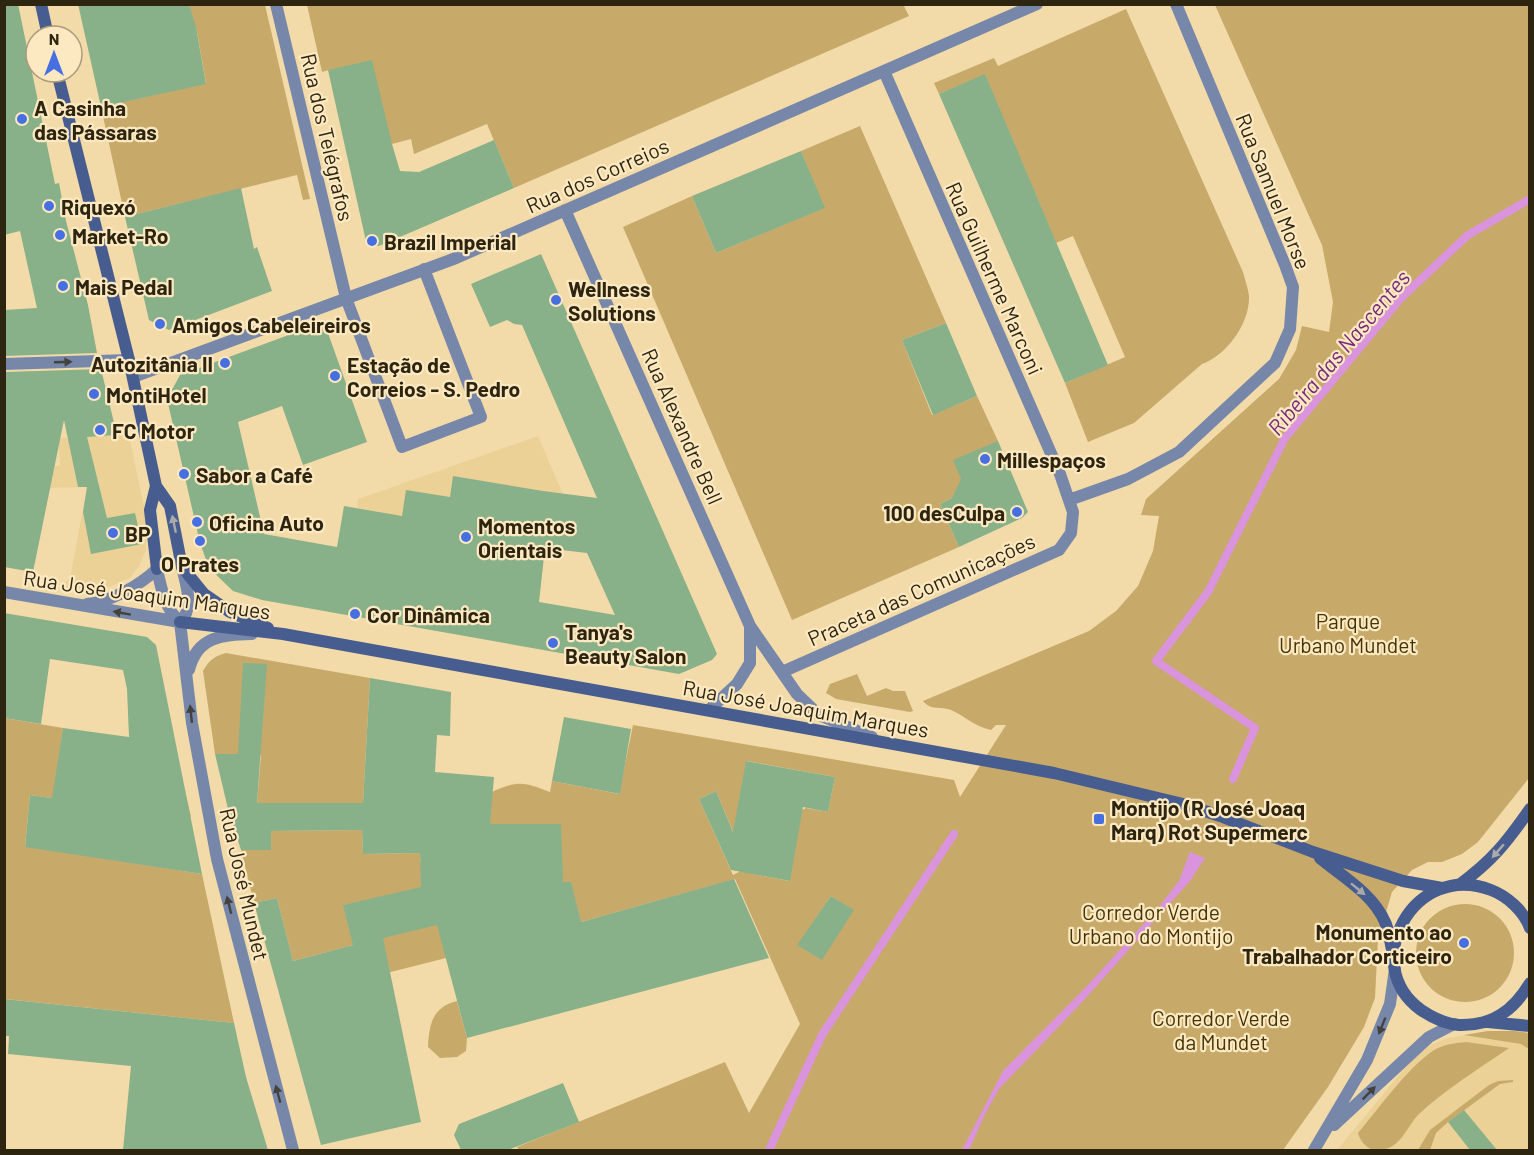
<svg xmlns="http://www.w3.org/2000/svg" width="1534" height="1155" font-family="Barlow,sans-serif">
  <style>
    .built { fill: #ecd197 }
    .green { fill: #c7aa6a; fill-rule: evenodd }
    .water { fill: #da94dd }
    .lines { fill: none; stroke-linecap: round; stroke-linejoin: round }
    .stream { stroke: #da94dd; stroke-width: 8 }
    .building { fill: #88b089; fill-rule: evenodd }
    .street { stroke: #7787aa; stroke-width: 12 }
    .secondary { stroke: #475c8f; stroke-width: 12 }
    .oneway { fill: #44423f }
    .oneway2 { fill: #abaaaa }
    .poi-dot { fill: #4670e2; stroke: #fce9c1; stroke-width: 2 }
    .labels { text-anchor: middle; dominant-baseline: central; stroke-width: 4.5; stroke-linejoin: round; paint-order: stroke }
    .poi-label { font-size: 21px; font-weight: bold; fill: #2e2511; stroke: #fce9c1; text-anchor: start }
    .street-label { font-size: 21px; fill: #2e2511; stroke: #fce9c1 }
    .park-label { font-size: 21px; fill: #453408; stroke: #fce9c1 }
    .water-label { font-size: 22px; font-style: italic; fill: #79277d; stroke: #fce9c1 }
  </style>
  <rect width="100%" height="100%" fill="#f3dba9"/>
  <!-- built -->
  <path class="built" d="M129 435 146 516V550L139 566 130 578 100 591 68 590 60 588 70 578 87 487 46 488V469L60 465 58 438Z
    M538 436 563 494 543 492 534 647 371 620 390 514 357 508 358 499Z
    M1488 1031H1514L1529 1033V1150H1337L1412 1059 1432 1044 1448 1038Z"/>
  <!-- green -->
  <path class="green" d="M903 4 909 16 514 188 487 124 414 154 411 139 392 144 329 70 322 72 307 5Z
    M189 5H265L310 199 303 200 297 175 125 217 101 107 206 83 197 32Z
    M1215 5H1529V778L1478 842 1462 854 1442 862H1428L1412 870 1392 892 1378 939 1375 998 1364 1027 1328 1087 1283 1150H519L517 1147 725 1062 749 1113 800 1024 735 879 581 922 444 883 344 905 449 921 446 958 363 979 353 945 293 961 277 898 254 903 241 850 271 849V831L362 830 363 854 420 853V862H482L561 824H483L492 792C518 780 524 782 550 792L552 781 619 794 633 725 954 780 960 797 1006 725H996L991 730C973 726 965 716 951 710 940 706 931 711 923 701L1089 631 1116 611 1138 586 1153 551 1159 516 1141 515 1146 499 1279 379 1296 350 1302 326 1329 332 1333 302 1322 245ZM747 761 835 777 828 812 806 808 802 810 789 881 753 874 766 804 740 796ZM716 791 748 867 733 875 699 799ZM831 896 853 910 798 945Z
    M1126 9 1243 272C1245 280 1248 288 1249 296 1250 323 1227 355 1202 364L1134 423 1088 442 1065 383 1125 357 1073 236 1056 243 985 75 939 94 934 83 994 58 998 66Z
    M860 126 946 323 902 340 932 415 977 396 998 441 963 483 958 495 940 504 959 547 792 620 623 227 692 196 716 253 824 208 801 151Z
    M226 653 370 678 363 803H257L261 755 215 754 203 671C209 660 215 656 226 653Z
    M857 674 867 696 886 688 893 691H905L913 711 910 712 836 699 826 693 830 684Z
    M4 718 63 728 58 764 185 791 191 817 30 795 25 846 202 874 234 1023 5 999Z
    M1416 953a49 49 0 1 1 98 0a49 49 0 1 1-98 0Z
    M457 1001 467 1038 466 1051 457 1057 440 1058 428 1047C429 1025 432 1007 457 1001Z
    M1488 1031H1514L1529 1033V1049L1521 1044 1464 1035Z
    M1466 1042 1509 1048C1480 1068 1443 1091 1418 1115 1406 1128 1402 1146 1382 1150 1371 1153 1361 1144 1358 1133 1376 1112 1414 1059 1438 1048 1447 1044 1456 1043 1466 1042Z
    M1513 1080V1082L1500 1084 1448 1122 1436 1133 1430 1150H1418L1430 1130 1489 1085 1498 1081Z"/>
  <!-- water -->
  <path class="water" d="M1190 852 1205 858 1190 881 1084 1000 999 1089 985 1114 969 1150H962L1003 1071 1088 985 1158 908 1179 881Z"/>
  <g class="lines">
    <!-- stream -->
    <path class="stream" d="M1233 779 1255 728 1156 661 1208 592 1285 438 1401 298 1468 235 1530 199
      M769 1150 822 1035 954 834"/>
  </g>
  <!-- building -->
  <path class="building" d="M4 4H18L55 184 59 183 66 221 88 305 97 353 4 356V310L37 308 20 231 4 235Z
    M78 4H189L196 27 206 84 101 107Z
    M372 60 392 144 400 171 419 172 494 140 514 188 379 246H367L328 70Z
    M985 74 1108 365 1065 383 939 94Z
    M801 151 825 208 716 253 692 196Z
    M241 188 254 249 257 247 272 291 169 330 149 320 125 217Z
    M541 254 717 654 712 660 679 674 262 600 233 591 209 568 200 543 167 399 180 375 324 322 367 442 303 465 282 406 238 422 264 534 337 547 344 506 402 516 406 490 450 497 453 476 543 491 597 498 522 325 514 324 507 320 490 327 471 284ZM545 548 587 553 615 615 539 602Z
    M946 323 977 396 933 415 902 340Z
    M101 369 117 435 87 437 107 518 135 513 142 544 91 554 83 512 87 487H78L64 420 33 572 4 567V372Z
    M998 441 1028 512 1022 518 959 547 940 504 952 498 961 479 953 460Z
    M4 613 147 637 156 645 202 874 25 847 30 795 52 798 63 728 129 737 127 689 123 670 50 659 41 724 4 718Z
    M243 663 267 664 257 803H363L370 678 451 692 450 736 437 735 435 772 494 777 490 824H561L563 882H571L581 922 734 879 769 958 467 1038 437 925 383 938 421 1122 321 1145 254 903 277 898 293 961 353 945 343 905 421 887 420 853 363 854 362 830 271 831V850H241L228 809 215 754H238Z
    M564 717 631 729 620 794 552 781Z
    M746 761 835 777 828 812 803 807 790 881 731 870 699 799 716 791 733 832Z
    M831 896 854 910 822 960 797 945Z
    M4 999 234 1023 246 1077 268 1150H123L131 1066 8 1054 9 1036H4Z
    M563 1083 579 1122 508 1150H461L454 1135 459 1124Z
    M1464 1110 1483 1133 1497 1150H1470L1448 1122Z"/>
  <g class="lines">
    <!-- street -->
    <path class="street" d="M276 4 346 298 402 447 481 417 424 269
      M565 210 750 626 797 694 819 715 872 737
      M4 364 129 360
      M133 377 456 258 1037 4
      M1069 500 1128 479 1179 452 1275 363 1290 329 1293 287 1285 265 1176 4
      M157 569C161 588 165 609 180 622
      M4 592 180 622
      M87 604C111 602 140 585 157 569
      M180 622 192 723 217 859 293 1150
      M180 622C195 608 186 585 182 567
      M189 670C197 636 222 635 252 634
      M782 672 1059 550 1071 533 1073 512 1060 474 884 71
      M709 710 737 684 750 663V626
      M1334 1125 1429 1037 1454 1024
      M1314 1150 1367 1060 1390 1004 1395 969"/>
    <!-- secondary -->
    <path class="secondary" d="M41 4 48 36
      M57 72 129 360 156 486 170 506 182 567 204 594 230 612 268 628
      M156 486 150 510 157 569
      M180 622 283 634 1054 773 1183 804 1220 816 1313 852 1403 881 1442 888
      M1320 858C1343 877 1373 894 1385 922 1389 930 1390 941 1392 950
      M1459 885C1492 861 1507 842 1530 809
      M1530 928C1524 911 1507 896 1491 890 1413 860 1358 965 1421 1010 1433 1018 1445 1024 1459 1025 1492 1026 1513 1011 1530 983
      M1488 1022 1530 1026"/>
  </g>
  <!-- one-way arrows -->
  <defs><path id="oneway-solid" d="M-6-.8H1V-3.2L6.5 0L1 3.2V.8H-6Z" transform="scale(1.5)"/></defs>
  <g class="oneway">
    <use href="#oneway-solid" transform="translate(63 362) rotate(-2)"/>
    <use href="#oneway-solid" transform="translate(122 613) rotate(-170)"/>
    <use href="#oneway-solid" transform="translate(191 714) rotate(-96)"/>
    <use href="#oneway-solid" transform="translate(229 905) rotate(-104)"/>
    <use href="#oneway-solid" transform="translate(1382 1026) rotate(112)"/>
    <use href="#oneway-solid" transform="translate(1369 1093) rotate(-45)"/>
    <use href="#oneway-solid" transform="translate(278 1094) rotate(-105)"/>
  </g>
  <g class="oneway2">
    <use href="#oneway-solid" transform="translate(174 524) rotate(-102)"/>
    <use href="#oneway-solid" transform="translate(1498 851) rotate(131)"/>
    <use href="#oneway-solid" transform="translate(1358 889) rotate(39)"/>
  </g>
  <!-- markers -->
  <g class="poi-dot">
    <circle cx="22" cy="119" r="6"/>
    <circle cx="49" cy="206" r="6"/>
    <circle cx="60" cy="235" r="6"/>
    <circle cx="372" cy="241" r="6"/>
    <circle cx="63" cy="286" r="6"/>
    <circle cx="556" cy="300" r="6"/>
    <circle cx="160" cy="324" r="6"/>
    <circle cx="225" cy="363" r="6"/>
    <circle cx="335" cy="376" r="6"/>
    <circle cx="94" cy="394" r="6"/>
    <circle cx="100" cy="430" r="6"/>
    <circle cx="985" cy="459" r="6"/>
    <circle cx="184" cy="474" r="6"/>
    <circle cx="1017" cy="512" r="6"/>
    <circle cx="197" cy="522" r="6"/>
    <circle cx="113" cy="533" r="6"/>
    <circle cx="466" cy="537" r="6"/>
    <circle cx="200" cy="541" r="6"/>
    <circle cx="355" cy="614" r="6"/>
    <circle cx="553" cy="643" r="6"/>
    <rect x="1093" y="813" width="12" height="12" rx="3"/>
    <circle cx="1464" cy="943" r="6"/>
  </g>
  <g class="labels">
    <!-- poi labels -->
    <g class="poi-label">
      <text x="34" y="107">A Casinha<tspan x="34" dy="24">das Pássaras</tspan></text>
      <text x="61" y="206">Riquexó</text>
      <text x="72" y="235">Market-Ro</text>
      <text x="384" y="241">Brazil Imperial</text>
      <text x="75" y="286">Mais Pedal</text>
      <text x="568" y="288">Wellness<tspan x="568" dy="24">Solutions</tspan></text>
      <text x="172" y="324">Amigos Cabeleireiros</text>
      <text x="213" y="363" text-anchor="end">Autozitânia II</text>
      <text x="347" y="364">Estação de<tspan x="347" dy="24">Correios - S. Pedro</tspan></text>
      <text x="106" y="394">MontiHotel</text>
      <text x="112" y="430">FC Motor</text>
      <text x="997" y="459">Millespaços</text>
      <text x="196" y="474">Sabor a Café</text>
      <text x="1005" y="512" text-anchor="end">100 desCulpa</text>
      <text x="209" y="522">Oficina Auto</text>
      <text x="478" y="525">Momentos<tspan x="478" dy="24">Orientais</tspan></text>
      <text x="125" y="533">BP</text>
      <text x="200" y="563" text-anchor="middle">O Prates</text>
      <text x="367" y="614">Cor Dinâmica</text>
      <text x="565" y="631">Tanya's<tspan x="565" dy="24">Beauty Salon</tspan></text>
      <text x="1111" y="807">Montijo (R José Joaq<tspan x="1111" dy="24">Marq) Rot Supermerc</tspan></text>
      <text x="1452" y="931" text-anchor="end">Monumento ao<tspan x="1452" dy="24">Trabalhador Corticeiro</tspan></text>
    </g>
    <!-- street labels -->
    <g class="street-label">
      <text transform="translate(328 137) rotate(77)">Rua dos Telégrafos</text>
      <text transform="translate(597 175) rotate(-24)">Rua dos Correios</text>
      <text transform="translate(1274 191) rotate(68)">Rua Samuel Morse</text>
      <text transform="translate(995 278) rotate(66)">Rua Guilherme Marconi</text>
      <text transform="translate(683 426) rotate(66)">Rua Alexandre Bell</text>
      <text transform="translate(921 589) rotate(-24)">Praceta das Comunicações</text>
      <text transform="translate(147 594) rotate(8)">Rua José Joaquim Marques</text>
      <text transform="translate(806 708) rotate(10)">Rua José Joaquim Marques</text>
      <text transform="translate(245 884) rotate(77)">Rua José Mundet</text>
    </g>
    <!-- park labels -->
    <g class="park-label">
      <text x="1348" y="620">Parque<tspan x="1348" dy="24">Urbano Mundet</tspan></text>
      <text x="1151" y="911">Corredor Verde<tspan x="1151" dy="24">Urbano do Montijo</tspan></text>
      <text x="1221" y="1017">Corredor Verde<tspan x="1221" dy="24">da Mundet</tspan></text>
    </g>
    <!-- water labels -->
    <g class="water-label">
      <text transform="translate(1338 352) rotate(-50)">Ribeira das Nascentes</text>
    </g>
  </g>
  <!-- border -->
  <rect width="1534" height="1155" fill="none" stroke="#2e2511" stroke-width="12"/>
  <!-- north arrow -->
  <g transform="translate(54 54)"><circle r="28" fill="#fce9c1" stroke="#aa9b7b" stroke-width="1.5"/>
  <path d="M0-4.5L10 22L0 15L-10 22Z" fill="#4670e2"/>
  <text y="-9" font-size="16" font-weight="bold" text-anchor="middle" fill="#2e2511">N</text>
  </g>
</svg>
